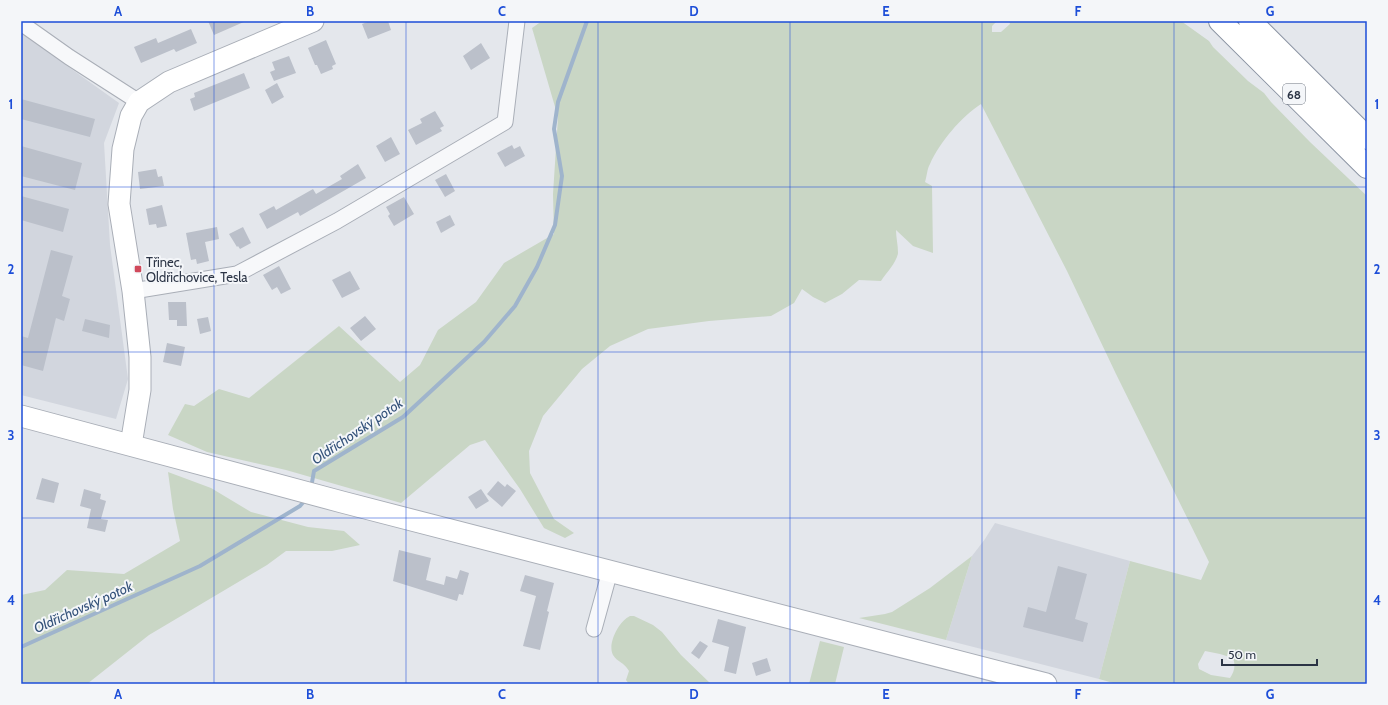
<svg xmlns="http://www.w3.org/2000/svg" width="1388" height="705" font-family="Cabin,sans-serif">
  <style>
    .built { fill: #d2d6de }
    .green { fill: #c9d6c5; fill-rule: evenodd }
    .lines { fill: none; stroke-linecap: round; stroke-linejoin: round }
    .stream { stroke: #9fb4cc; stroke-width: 4 }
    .building { fill: #bbc0ca }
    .street-casing { stroke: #a9aeb7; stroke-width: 17 }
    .secondary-casing { stroke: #a9aeb7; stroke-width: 23 }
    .highway-casing { stroke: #8b94a3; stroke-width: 24 }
    .street { stroke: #f7f8fa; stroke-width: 15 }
    .secondary { stroke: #fff; stroke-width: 21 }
    .highway { stroke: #fff; stroke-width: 22 }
    .grid { fill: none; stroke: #1d4ed8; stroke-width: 1; stroke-opacity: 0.55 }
    .poi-dot { fill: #d1495b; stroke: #f4f6f9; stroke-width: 1.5 }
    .labels { text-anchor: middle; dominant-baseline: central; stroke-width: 4; stroke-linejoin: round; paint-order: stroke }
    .shield { fill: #f4f6f9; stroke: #676e7b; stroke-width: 1 }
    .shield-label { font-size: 12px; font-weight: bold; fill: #2b3445 }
    .poi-label { font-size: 13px; fill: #2b3445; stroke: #f4f6f9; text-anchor: start }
    .water-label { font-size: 14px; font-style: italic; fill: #34527a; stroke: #f4f6f9 }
    .neatline { fill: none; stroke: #1d4ed8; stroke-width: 1.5 }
    .grid-label { font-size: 13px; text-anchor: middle; font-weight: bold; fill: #1d4ed8 }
  </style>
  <rect width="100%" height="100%" fill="#e4e7ec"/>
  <!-- built -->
  <path class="built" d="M21 33 119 103 104 143 110 245 128 379 116 419 21 395Z
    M995 523 1130 561 1099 679 946 640 972 556 985 539Z"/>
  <!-- green -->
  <path class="green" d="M542 21H997L992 26V32H1001L1010 24 1009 21H1181L1209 41 1213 47 1248 81 1264 93 1271 102 1310 142 1367 196V684H1117L1099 679 1130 561 1201 580 1209 562 1116 374 1067 271 981 104C962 116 939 143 930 164 927 169 927 176 925 182L932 186 933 253 913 246 896 230C896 237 898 245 898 253 897 262 886 273 881 281L859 280 842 294 825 303 813 297 802 289 794 303 771 316 709 321 648 329 610 346 582 369 543 416 529 451 530 473 554 519 574 533 565 538 544 528 520 489 485 440 470 445 401 503 286 470 207 452 168 435 185 404 194 406 219 389 249 398 339 326 400 382 420 365 438 330 476 302 504 263 554 234 553 194 558 117 532 28ZM1205 651 1220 654 1233 658C1236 666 1234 672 1230 678L1211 675 1199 669 1198 664Z
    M168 472 211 488 251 512 308 527 344 531 360 545 332 551H286L267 565 149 635 87 684H21V595L45 590 67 570 124 574 180 541 173 509Z
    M972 556 946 640 859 618 885 614 892 612 930 588Z
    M630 616H634L653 625 662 632 681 655 711 684H629L626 680 629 671C624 662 617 662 613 655 607 644 619 621 630 616Z
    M820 641 844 647 835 684H809Z"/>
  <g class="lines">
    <!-- stream -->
    <path class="stream" d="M311 488 314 471 403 417 484 342 515 306 537 267 555 225 562 176 554 129 558 102 587 21
      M21 647 200 566 300 506 306 499"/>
  </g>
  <!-- building -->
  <path class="building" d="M208 21H246L214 35Z
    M370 21H388L391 30 368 39 362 24Z
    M191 29 197 43 176 52 174 49 141 63 134 47 156 38 158 43Z
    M326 40 336 64 332 66 333 69 321 74 317 65H315L308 48Z
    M481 43 490 58 471 70 463 56Z
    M289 56 296 73 274 81 270 72 275 70 272 62Z
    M244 73 250 88 194 111 190 99 195 97 194 93Z
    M277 83 284 97 272 104 265 90Z
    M21 99 95 119 90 137 21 119Z
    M435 111 444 126 440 128 442 131 416 145 408 130 422 123 420 119Z
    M391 137 400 154 385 162 376 146Z
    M512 145 514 149 520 146 525 156 505 167 497 153Z
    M21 146 82 163 75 190 21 176Z
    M358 164 366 178 300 216 298 212 267 229 259 214 274 206 276 210 313 189 316 194 342 179 340 176Z
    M156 169 158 177 162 176 164 186 140 189 138 172Z
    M446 174 455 191 445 197 435 180Z
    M21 196 69 209 63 232 21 220Z
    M404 197 414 214 394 226 388 216 390 214 386 207Z
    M162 205 167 226 157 228 156 224 149 225 146 209Z
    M450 215 455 225 441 233 436 222Z
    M217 227 219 239 205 242 209 261 197 264 196 259 191 260 186 233Z
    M243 227 251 243 240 249 238 246 237 247 229 234Z
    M51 250 73 256 62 296 70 299 64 321 56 318 43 371 21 365V336L28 338Z
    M279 266 291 289 281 294 277 287 272 290 263 275Z
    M350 271 360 289 342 298 332 280Z
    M168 302H186L187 326H177V320H169Z
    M365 316 376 329 361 341 350 328Z
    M208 317 211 331 200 334 197 319Z
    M85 319 110 325 109 338 82 331Z
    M167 343 185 347 181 366 163 362Z
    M42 478 59 483 54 503 36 499Z
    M498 481 505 487 507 484 516 491 502 507 487 494Z
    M84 489 101 494 100 499 106 501 101 519 108 520 105 532 87 528 91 509 80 506Z
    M481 489 489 501 476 509 468 497Z
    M399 550 431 558 426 580 444 585 446 576 457 579 460 570 469 573 463 595 459 594 457 601 393 581Z
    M1058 566 1087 574 1075 619 1088 623 1083 642 1023 627 1028 607 1046 612Z
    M525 575 554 583 547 611 549 612 540 650 523 646 536 596 520 591Z
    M718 619 746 627 736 674 724 671 729 647 712 642Z
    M700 641 708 646 699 659 691 653Z
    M767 658 771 671 756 676 752 663Z"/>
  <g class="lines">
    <defs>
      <path id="street" d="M21 23 69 57 139 102
        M133 291 237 274 337 221 505 122 517 21
        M594 629 610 571"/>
      <path id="secondary" d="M21 416 342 502 1046 684
        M131 445 140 390V357L133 291 119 204 123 149 131 116 139 102 169 82 313 21"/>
      <path id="highway" d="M1220 21 1367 167
        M1250 21 1367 138"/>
    </defs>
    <!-- street casing -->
    <use href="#street" class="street-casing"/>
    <!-- secondary casing -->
    <use href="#secondary" class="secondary-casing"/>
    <!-- highway casing -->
    <use href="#highway" class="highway-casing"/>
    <!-- street -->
    <use href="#street" class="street"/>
    <!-- secondary -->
    <use href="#secondary" class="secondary"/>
    <!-- highway -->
    <use href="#highway" class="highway"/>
  </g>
  <!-- grid -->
  <path class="grid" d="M214 21V684M406 21V684M598 21V684M790 21V684M982 21V684M1174 21V684M21 187H1367M21 352H1367M21 518H1367"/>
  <!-- markers -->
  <rect class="poi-dot" x="134" y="265" width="8" height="8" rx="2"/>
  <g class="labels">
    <!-- shield labels -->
    <rect class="shield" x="1283" y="84" width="22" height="20" rx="3"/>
    <g class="shield-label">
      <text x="1294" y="94">68</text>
    </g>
    <!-- poi labels -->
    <g class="poi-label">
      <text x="146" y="262">Třinec,<tspan x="146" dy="15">Oldřichovice, Tesla</tspan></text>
    </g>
    <!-- water labels -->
    <g class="water-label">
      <text transform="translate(357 431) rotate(-34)">Oldřichovský potok</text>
      <text transform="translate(83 607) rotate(-24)">Oldřichovský potok</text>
    </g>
  </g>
  <!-- border -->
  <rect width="1388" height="705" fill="none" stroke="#f4f6f9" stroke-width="44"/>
  <!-- scale -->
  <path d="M1222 659v6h95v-6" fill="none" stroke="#2b3445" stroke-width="2"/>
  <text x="1228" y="659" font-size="12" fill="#2b3445" stroke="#f4f6f9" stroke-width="3" paint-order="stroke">50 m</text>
  <rect x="22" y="22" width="1344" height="661" class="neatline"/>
  <g class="grid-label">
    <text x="118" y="16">A</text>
    <text x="310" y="16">B</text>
    <text x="502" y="16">C</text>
    <text x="694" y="16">D</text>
    <text x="886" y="16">E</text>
    <text x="1078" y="16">F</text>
    <text x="1270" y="16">G</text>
    <text x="11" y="109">1</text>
    <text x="1377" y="109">1</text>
    <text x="11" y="274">2</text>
    <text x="1377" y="274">2</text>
    <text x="11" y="440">3</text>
    <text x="1377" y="440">3</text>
    <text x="11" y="605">4</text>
    <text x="1377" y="605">4</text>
    <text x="118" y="699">A</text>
    <text x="310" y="699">B</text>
    <text x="502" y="699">C</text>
    <text x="694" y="699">D</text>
    <text x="886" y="699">E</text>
    <text x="1078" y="699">F</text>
    <text x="1270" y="699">G</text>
  </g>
</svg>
